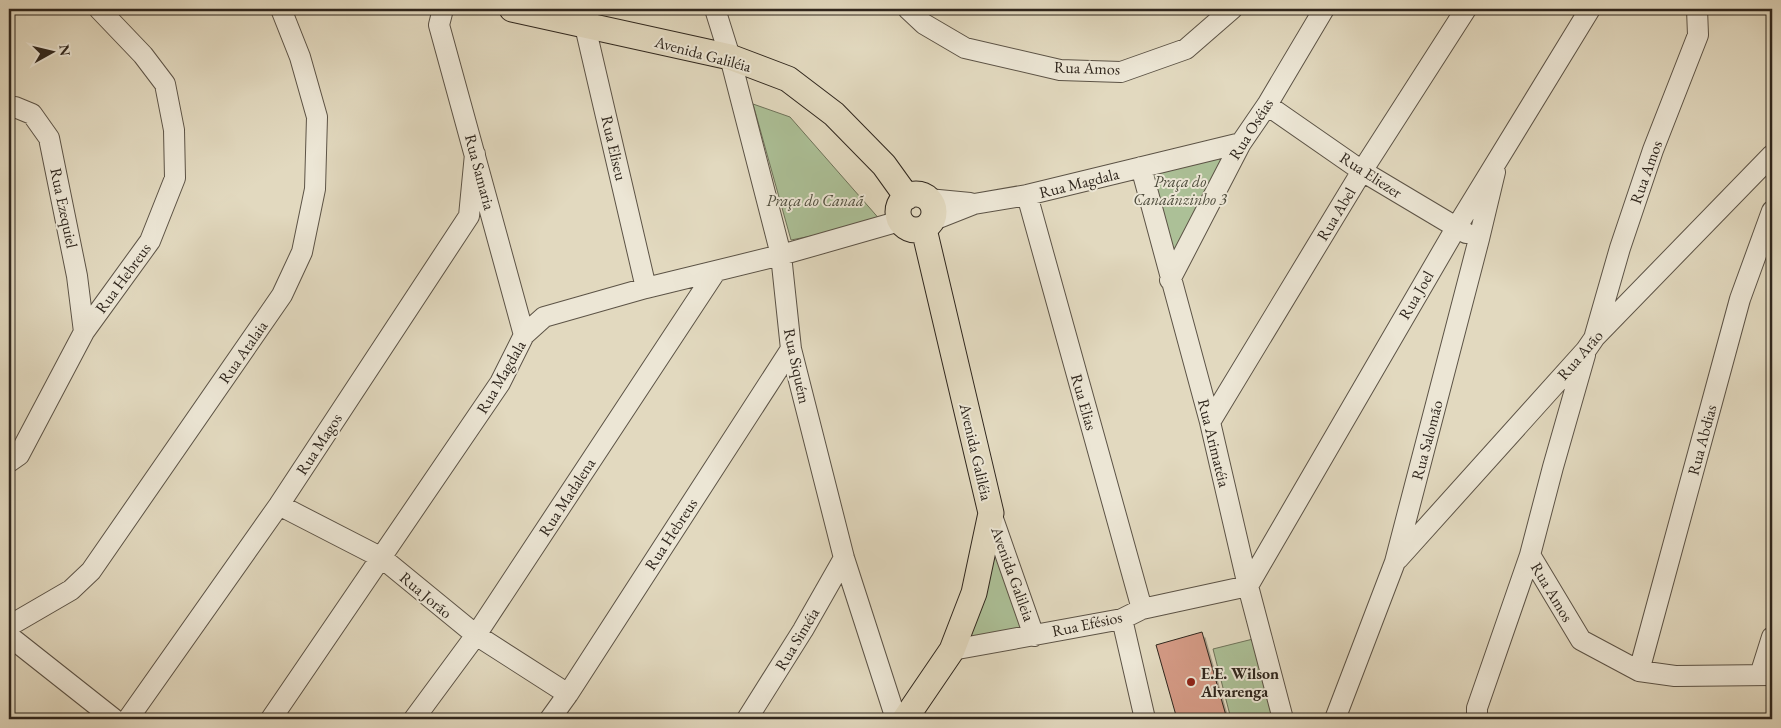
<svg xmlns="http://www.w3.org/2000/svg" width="1781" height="728" font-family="'EB Garamond',serif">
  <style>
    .green { fill: #acc097; stroke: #6e735a }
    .building { fill: #d49a85; stroke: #2f261d; filter: url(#shadow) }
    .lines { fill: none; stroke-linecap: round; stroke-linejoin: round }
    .minor-casing { stroke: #5c5346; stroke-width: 22 }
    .major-casing { stroke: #2f261d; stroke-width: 27 }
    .minor { stroke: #ece6d5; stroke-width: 20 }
    .major { stroke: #e2d9bf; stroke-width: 25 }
    .poi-dot { fill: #8f2418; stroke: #ece6d5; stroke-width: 2 }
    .labels { text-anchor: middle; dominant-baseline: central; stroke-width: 4; stroke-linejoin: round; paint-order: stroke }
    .street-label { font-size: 16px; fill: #2f261d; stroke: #ece6d5 }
    .park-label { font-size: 16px; font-style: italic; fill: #4e4c3c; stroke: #ece6d5 }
    .poi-label { font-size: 16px; font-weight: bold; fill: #2f261d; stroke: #ece6d5; text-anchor: start }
  </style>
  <defs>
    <filter id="shadow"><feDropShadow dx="3" dy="5.5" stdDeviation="0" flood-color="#0004"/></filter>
  </defs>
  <rect width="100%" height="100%" fill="#e2d9bf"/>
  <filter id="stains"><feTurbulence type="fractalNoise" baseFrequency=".004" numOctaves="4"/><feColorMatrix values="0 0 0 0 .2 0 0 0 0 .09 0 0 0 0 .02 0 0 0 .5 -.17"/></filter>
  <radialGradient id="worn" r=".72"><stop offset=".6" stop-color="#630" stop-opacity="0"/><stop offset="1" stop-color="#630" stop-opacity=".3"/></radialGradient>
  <!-- green -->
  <path class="green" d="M753 104 790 117 882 222 791 240Z
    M1232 150 1172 268 1146 170Z
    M994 532 1025 635 961 645C989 604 991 580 994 532Z
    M1253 639 1272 713 1247 719H1231L1213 649Z"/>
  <!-- building -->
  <path class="building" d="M1202 632 1227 719H1177L1156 645Z"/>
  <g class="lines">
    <defs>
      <path id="minor" d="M443 9 439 25 524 335
        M581 9 646 288
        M715 9 730 57 781 255 791 349 844 558 896 719
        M908 9 924 24 965 48 1060 70 1121 72 1186 49 1232 9
        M1267 105 1362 171 1466 233
        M9 107H15L32 114 49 138 77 276 84 332
        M1141 167 1210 422 1248 586 1283 719
        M1027 195 1142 609
        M928 199 970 203
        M931 221 974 204 1027 195 1241 143
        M1170 280 1241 143 1267 105 1324 9
        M1595 335 1620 248 1653 150 1698 35 1697 9
        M1210 422 1362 171 1466 9
        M9 462 19 455 84 332 150 241 175 178 174 130 165 84 143 55 99 9
        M279 505 382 558 476 635 568 694
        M991 513 1034 636
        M1530 555 1581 640 1639 671 1675 676 1772 675
        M1398 559 1586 350 1595 337 1772 155
        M1122 619 1145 719
        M9 626 71 590 91 571 282 295 302 252 315 189 317 117 300 57 281 9
        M9 636 114 719
        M952 650 1122 619 1142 609 1248 586 1456 228 1590 9
        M1639 671 1740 299 1772 211
        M1760 675 1772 637
        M128 719 279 505 469 216 475 154
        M271 719 500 383 524 335 544 317 646 288 781 255 900 221
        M414 719 476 635 716 271
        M550 719 568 694 791 349
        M747 719 803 630 844 558
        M1335 719 1395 562 1479 239 1495 172
        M1477 719V708L1530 555 1553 467 1585 355"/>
      <path id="major" d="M512 9 730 57 788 79 834 114 884 165 907 197
        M898 212a18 18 0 1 1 36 0a18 18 0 1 1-36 0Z
        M905 719 952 650 974 593 991 513 924 229"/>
    </defs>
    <!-- minor casing -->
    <use href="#minor" class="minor-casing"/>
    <!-- major casing -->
    <use href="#major" class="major-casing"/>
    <!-- minor -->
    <use href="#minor" class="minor"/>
    <!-- major -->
    <use href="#major" class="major"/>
  </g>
  <!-- markers -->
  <circle class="poi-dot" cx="1191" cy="682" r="5"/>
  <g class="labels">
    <!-- street labels -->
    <g class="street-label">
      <text transform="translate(703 54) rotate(15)">Avenida Galiléia</text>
      <text transform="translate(1087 68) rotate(2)">Rua Amos</text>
      <text transform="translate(1251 129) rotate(-58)">Rua Oséias</text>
      <text transform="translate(614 148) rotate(77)">Rua Eliseu</text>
      <text transform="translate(480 172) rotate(75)">Rua Samaria</text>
      <text transform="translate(1646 172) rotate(-70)">Rua Amos</text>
      <text transform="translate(1371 175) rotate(33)">Rua Eliezer</text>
      <text transform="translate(1079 183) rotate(-14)">Rua Magdala</text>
      <text transform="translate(64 208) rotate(78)">Rua Ezequiel</text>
      <text transform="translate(1336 214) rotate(-59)">Rua Abel</text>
      <text transform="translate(123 278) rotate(-54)">Rua Hebreus</text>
      <text transform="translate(1416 295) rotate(-60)">Rua Joel</text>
      <text transform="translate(243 352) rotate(-55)">Rua Atalaia</text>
      <text transform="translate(1580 355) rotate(-49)">Rua Arão</text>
      <text transform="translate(797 366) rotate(78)">Rua Siquém</text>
      <text transform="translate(501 377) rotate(-60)">Rua Magdala</text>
      <text transform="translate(1084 402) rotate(74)">Rua Elias</text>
      <text transform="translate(1427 440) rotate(-75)">Rua Salomão</text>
      <text transform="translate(1702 440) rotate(-75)">Rua Abdias</text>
      <text transform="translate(1214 443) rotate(76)">Rua Arimatéia</text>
      <text transform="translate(319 444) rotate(-57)">Rua Magos</text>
      <text transform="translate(976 452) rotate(77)">Avenida Galiléia</text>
      <text transform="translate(567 497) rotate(-57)">Rua Madalena</text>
      <text transform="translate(671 534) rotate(-57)">Rua Hebreus</text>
      <text transform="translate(1013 574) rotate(70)">Avenida Galileia</text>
      <text transform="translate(1552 592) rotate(59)">Rua Amos</text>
      <text transform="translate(426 595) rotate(40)">Rua Jorão</text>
      <text transform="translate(1087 624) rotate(-12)">Rua Efésios</text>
      <text transform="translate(797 639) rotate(-59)">Rua Siméia</text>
    </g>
    <!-- park labels -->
    <g class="park-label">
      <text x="1180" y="181">Praça do<tspan x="1180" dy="18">Canaãnzinho 3</tspan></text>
      <text x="815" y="200">Praça do Canaã</text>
    </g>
    <!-- poi labels -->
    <g class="poi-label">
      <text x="1201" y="673">E.E. Wilson<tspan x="1201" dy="18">Alvarenga</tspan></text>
    </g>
  </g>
  <!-- margin -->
  <rect width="1781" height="728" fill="none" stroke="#e2d9bf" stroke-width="30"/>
  <rect x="10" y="10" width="1761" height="708" fill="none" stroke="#2f261d" stroke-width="2.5"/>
  <rect x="15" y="15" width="1751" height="698" fill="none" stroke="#2f261d"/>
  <!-- north arrow -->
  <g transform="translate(52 52) rotate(82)" stroke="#ece6d5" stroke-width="4" paint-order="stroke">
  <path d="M0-4L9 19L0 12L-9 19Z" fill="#2f261d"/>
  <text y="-8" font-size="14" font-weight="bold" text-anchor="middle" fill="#2f261d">N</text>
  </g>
  <rect width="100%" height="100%" filter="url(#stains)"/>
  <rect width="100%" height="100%" fill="url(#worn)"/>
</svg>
